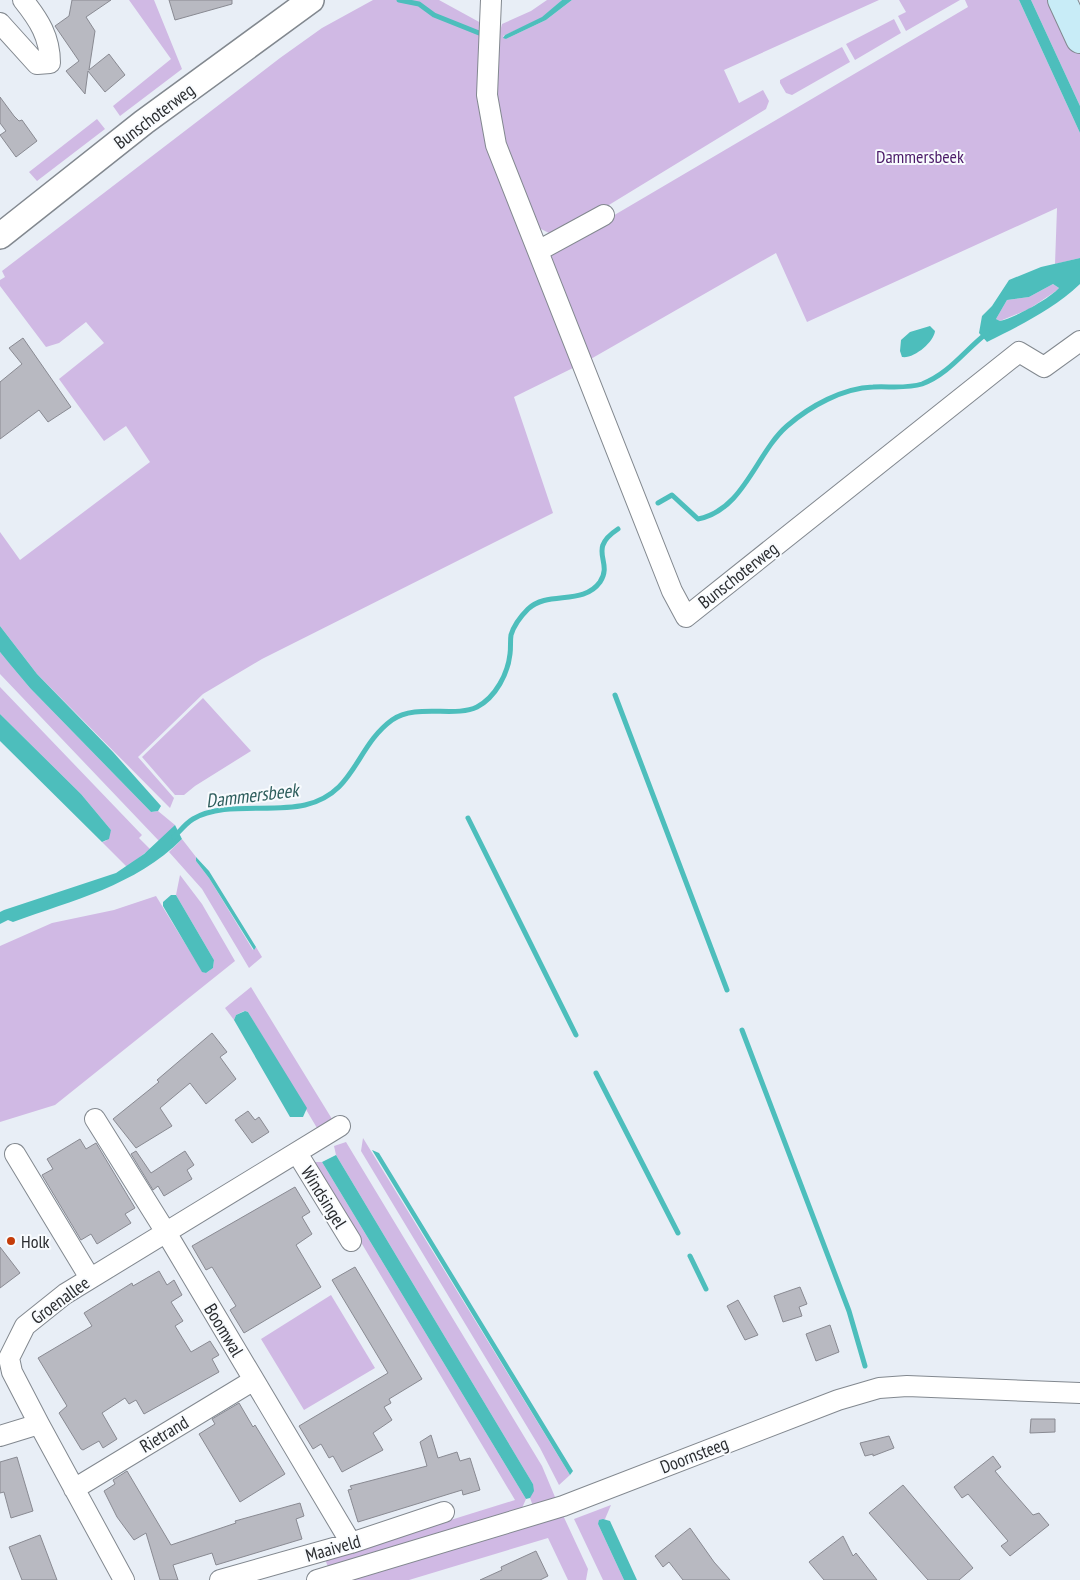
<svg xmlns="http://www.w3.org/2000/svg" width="1080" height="1580" font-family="'PT Sans Narrow',sans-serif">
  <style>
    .green { fill: #d0b9e4 }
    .water { fill: #4dbebc; fill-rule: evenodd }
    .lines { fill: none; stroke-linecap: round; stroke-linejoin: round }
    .stream { stroke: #4dbebc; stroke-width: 5 }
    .building { fill: #b8b9c1; stroke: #898a92 }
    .minor-casing { stroke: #82888f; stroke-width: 22 }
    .tertiary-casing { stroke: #82888f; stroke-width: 28 }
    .secondary-casing { stroke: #82888f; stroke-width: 30 }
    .minor { stroke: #fff; stroke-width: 20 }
    .tertiary { stroke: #fff; stroke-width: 25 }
    .secondary { stroke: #c8ecf7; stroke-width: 28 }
    .poi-dot { fill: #c43c09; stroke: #f8fbfe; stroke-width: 2 }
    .labels { text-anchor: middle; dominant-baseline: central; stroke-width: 4; stroke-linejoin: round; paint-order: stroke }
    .street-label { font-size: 18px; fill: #2b2d30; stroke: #f8fbfe }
    .park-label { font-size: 18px; fill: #4c1b69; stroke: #f8fbfe }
    .poi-label { font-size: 18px; fill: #2b2d30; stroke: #f8fbfe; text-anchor: start }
    .water-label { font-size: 19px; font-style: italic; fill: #2d5d5c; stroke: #f8fbfe }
  </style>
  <rect width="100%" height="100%" fill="#e8eef6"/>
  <!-- green -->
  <path class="green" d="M129 0H154L182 69 120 116 113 106 171 59Z
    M373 0H439L481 23 479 66 575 367 514 397 553 513 262 659 203 694 138 757 174 798 170 808 37 674 0 626V532L20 560 150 462 126 426 104 441 59 379 104 343 86 322 59 343 46 347 0 286V280L5 277 2 271 280 58 322 28Z
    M547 0H562L542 18 503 36 506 39 546 20 572 0H879L724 70 739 103 763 90 769 101 766 109 563 233 553 235 539 228 505 142 497 109 498 39 502 24 531 11Z
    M899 0H960L906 31 898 16 906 12Z
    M965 0H1019L1080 133V258L1055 264 1057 208 807 322 776 253 589 360 550 258 555 250 968 7Z
    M1031 0H1056L1080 52V106Z
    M894 19 901 33 855 60 846 44Z
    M842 47 850 62 792 95 786 93 780 83V80Z
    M97 119 105 129 37 181 29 172Z
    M1053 284 1059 288 1056 291 1029 309 1000 321 996 319 1007 300 1029 297Z
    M0 652 30 688 151 812 158 811 175 825 160 842 0 674Z
    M0 687 142 835 139 838 150 849 127 867 102 842 106 841 111 830 81 794 0 714Z
    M203 698 251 751 195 786 184 795H175L142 757Z
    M182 839 196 857V861L209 878 253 950 256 947 262 957 249 968 202 889 169 852Z
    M180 875 202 904 235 961 55 1105 0 1122V946L52 923 114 910 156 896 202 971 206 973 213 968 214 960 176 895Z
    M251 987 332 1119 317 1128 248 1012 244 1011 236 1015 234 1020 225 1008Z
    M363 1138 570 1475 559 1485 540 1448 361 1151Z
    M346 1142 542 1466 555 1497 554 1501 534 1509 530 1498 533 1484 336 1155 334 1146Z
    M313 1162H322L526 1499 522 1508 328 1567 325 1559 515 1500Z
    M331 1295 375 1368 304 1410 261 1339Z
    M611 1505 605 1519 598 1524 624 1580H603L574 1519Z
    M561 1511 588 1569 586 1580H568L548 1538 409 1580H338Z"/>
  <!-- water -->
  <path class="water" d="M562 0H572L546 20 506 39 503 38 505 35 542 17Z
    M1019 0H1031L1080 106V133Z
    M1080 258V284C1051 311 1022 324 987 342L979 333 982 316 992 306 1009 280 1041 267ZM1053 284 1059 288C1049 299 1016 317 1000 321L996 319 1007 300 1029 297Z
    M930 326 935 331C934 342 914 359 902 357L900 351 901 340 910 332Z
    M0 626 37 674 113 752 161 806 158 811 151 812 30 688 9 663 0 652Z
    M0 714 81 794 111 830 109 839 102 842 0 741Z
    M175 825 182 839C135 886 73 900 13 922L8 920 0 924V912L4 910 116 873 144 854Z
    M196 857 209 871 256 947 254 950 209 878 196 861Z
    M171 895H176L214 960 213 968 206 973 202 972 163 906V902Z
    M245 1011 248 1012 307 1108 303 1117H290L234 1020 236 1015Z
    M372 1150 379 1153 573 1471 570 1475Z
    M336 1155 533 1484 534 1491 530 1498 526 1499 322 1162Z
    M603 1519 610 1521 637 1580H624L598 1524 599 1520Z"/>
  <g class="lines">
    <!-- stream -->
    <path class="stream" d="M399 0 419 4 434 15 479 33
      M658 503 672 495 698 519C744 510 756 453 787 426 810 406 843 388 873 387 888 386 907 389 922 384 949 374 965 350 987 333
      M615 695 727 990
      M468 818 576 1035
      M174 837C180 831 186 823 193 819 223 801 271 813 305 805 356 793 355 747 392 720 416 703 455 718 477 707 496 697 508 673 510 654 511 647 510 641 511 635 514 625 521 616 528 609 548 590 583 606 600 582 614 561 586 550 618 529
      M742 1030 849 1311 865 1366
      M596 1073 678 1233
      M690 1256 706 1289"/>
  </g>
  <!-- building -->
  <path class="building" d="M72 0H111L86 17 95 31 89 70 109 54 125 75 105 92 88 71 85 94 66 71 79 61 55 26 69 16Z
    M169 0H232V4L175 20Z
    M0 97 14 116 19 121 22 120 37 141 16 157 0 135 6 131 0 123Z
    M23 338 71 407 48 422 39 410 0 439V382L22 364 9 348Z
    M212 1033 227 1052 220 1057 236 1079 206 1104 190 1083 160 1108 172 1126 136 1148 113 1119 159 1082 157 1080Z
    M248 1111 255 1120 259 1117 269 1132 252 1143 235 1120Z
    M80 1139 86 1149 96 1143 135 1208 125 1214 131 1223 97 1244 91 1234 81 1240 42 1175 53 1169 47 1159Z
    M136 1151 151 1173 185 1151 194 1165 187 1170 192 1179 164 1196 158 1186 153 1190 131 1154Z
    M295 1187 310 1212 302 1217 312 1234 296 1245 321 1287 244 1333 230 1310 236 1306 212 1267 206 1270 192 1246Z
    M0 1247 20 1273 0 1288Z
    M355 1267 422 1379 389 1399 391 1403 384 1407 392 1420 373 1433 383 1450 342 1472 333 1456 329 1458 321 1444 313 1449 299 1426 388 1373 332 1280Z
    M159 1271 167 1285 174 1280 182 1295 171 1302 183 1321 175 1326 191 1352 210 1341 219 1355 212 1359 219 1372 144 1414 136 1400 129 1404 125 1398 102 1413 117 1439 103 1448 99 1441 83 1450 81 1449 59 1413 67 1406 38 1358 92 1326 84 1313 132 1283 133 1286Z
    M800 1287 807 1304 799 1307 802 1316 783 1322 774 1296Z
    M738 1300 758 1335 745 1340 727 1306Z
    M830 1325 839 1352 816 1361 806 1334Z
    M239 1403 253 1427 255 1425 285 1474 240 1502 199 1434 215 1424 212 1419Z
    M1031 1419H1055V1432L1030 1433Z
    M431 1435 438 1458 457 1452 460 1461 470 1458 480 1490 463 1495 462 1490 358 1522 348 1490 352 1489 350 1486 427 1466 420 1442Z
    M889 1436 894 1448 873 1456V1454L865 1456 860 1443Z
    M993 1456 1001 1467 995 1471 1004 1482 1033 1515 1039 1513 1049 1525 1010 1556 1001 1546 1008 1541 968 1494 962 1498 954 1487Z
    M17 1457 33 1511 11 1518 4 1492 0 1493V1462Z
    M127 1471 171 1545 236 1523 235 1521 300 1503 304 1516 296 1519 302 1539 216 1565 212 1553 173 1565 178 1580H160L146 1533 134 1540 117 1517 104 1491 115 1484 113 1480Z
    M903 1485 973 1568 959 1580H928L869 1513Z
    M690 1528 714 1562 730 1580H683L669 1562 663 1567 655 1556Z
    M40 1535 57 1580H22L9 1547Z
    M843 1536 853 1556 856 1553 877 1580H824L809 1562Z
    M536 1551 548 1576 540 1580H480L502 1570 501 1567Z"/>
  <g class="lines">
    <defs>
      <path id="minor" d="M491 0 487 95 496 145 672 591 686 617 1019 352 1044 367 1080 341
        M0 23 37 64 50 63C50 37 39 20 23 0
        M538 251 604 215
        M95 1119 167 1234 351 1543
        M297 1153 351 1241
        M15 1154 90 1278
        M0 1436 39 1424
        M74 1489 254 1380
        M124 1580 39 1424 12 1372 9 1358 25 1326 65 1294 340 1126
        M220 1580 351 1543 444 1512
        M317 1580 563 1506 838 1400 879 1388 907 1386 1080 1393"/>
      <path id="tertiary" d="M0 236 144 122 311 0"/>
      <path id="secondary" d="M1062 0 1080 39"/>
    </defs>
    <!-- minor casing -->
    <use href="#minor" class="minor-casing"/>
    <!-- tertiary casing -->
    <use href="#tertiary" class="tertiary-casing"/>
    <!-- secondary casing -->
    <use href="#secondary" class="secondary-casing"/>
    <!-- minor -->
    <use href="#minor" class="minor"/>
    <!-- tertiary -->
    <use href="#tertiary" class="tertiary"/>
    <!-- secondary -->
    <use href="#secondary" class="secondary"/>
  </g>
  <!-- markers -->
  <circle class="poi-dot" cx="11" cy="1241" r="5"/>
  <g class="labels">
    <!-- street labels -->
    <g class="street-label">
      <text transform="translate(154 116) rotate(-37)">Bunschoterweg</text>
      <text transform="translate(738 575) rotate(-38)">Bunschoterweg</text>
      <text transform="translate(324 1197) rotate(58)">Windsingel</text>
      <text transform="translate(60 1300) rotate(-36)">Groenallee</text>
      <text transform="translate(224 1330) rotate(59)">Boomwal</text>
      <text transform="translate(164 1434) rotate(-31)">Rietrand</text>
      <text transform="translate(694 1455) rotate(-21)">Doornsteeg</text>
      <text transform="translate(333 1548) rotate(-16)">Maaiveld</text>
    </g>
    <!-- park labels -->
    <g class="park-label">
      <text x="920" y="156">Dammersbeek</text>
    </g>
    <!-- poi labels -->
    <g class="poi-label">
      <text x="21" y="1241">Holk</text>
    </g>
    <!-- water labels -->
    <g class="water-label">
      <text transform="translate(252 795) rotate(-7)">Dammersbeek</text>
    </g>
  </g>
</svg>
